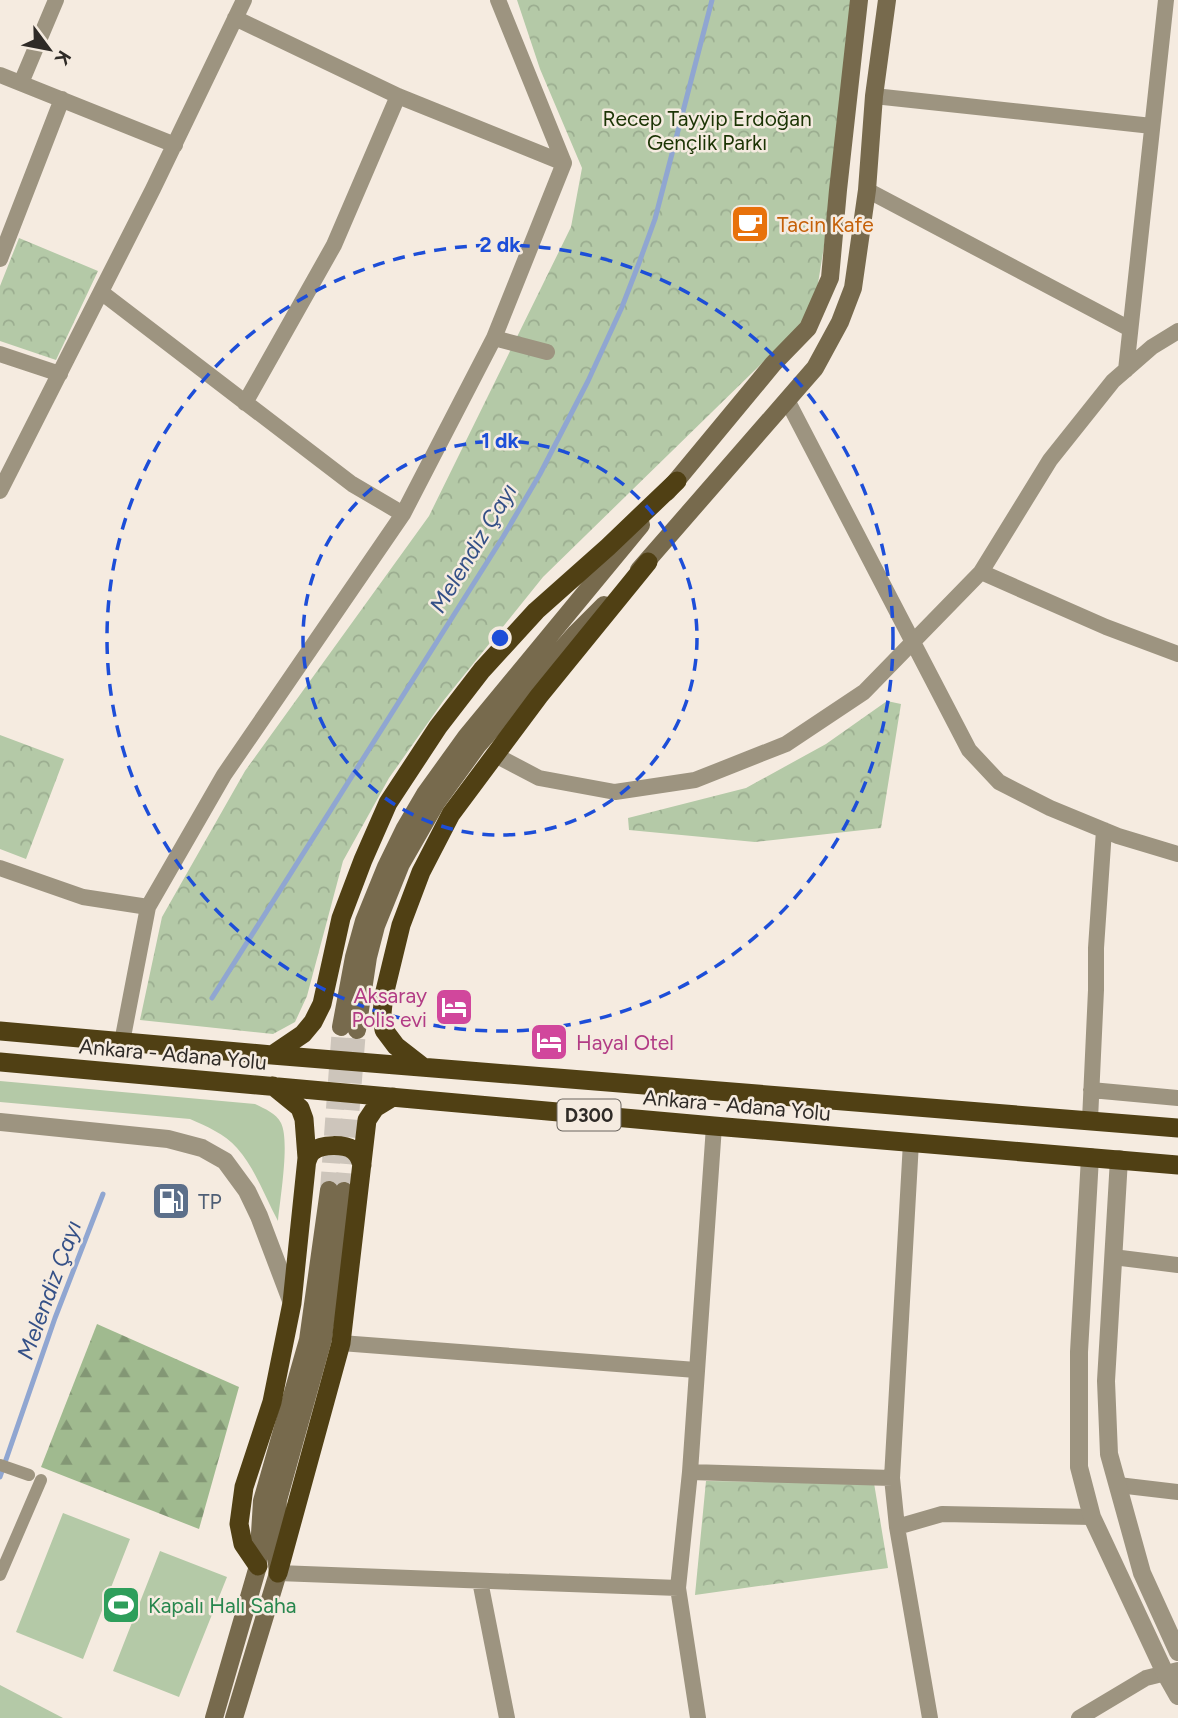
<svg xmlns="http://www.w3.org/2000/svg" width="1178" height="1718" font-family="Figtree,sans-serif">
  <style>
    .green { fill: #b4c9a7 }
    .forest { fill: url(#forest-firs) }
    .park { fill: url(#park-crowns) }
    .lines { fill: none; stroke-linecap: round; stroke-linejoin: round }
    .stream { stroke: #90a6d1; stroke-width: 5 }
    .secondary-tunnel { stroke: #cdc5bb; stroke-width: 18; stroke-dasharray: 18 9; stroke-linecap: butt }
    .pedestrian { stroke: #9d9480; stroke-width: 12 }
    .minor { stroke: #9d9480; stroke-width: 16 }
    .tertiary { stroke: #9d9480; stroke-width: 18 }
    .secondary { stroke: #776a4d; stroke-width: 18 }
    .trunk { stroke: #504014; stroke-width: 19 }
    .ring { fill: none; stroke: #1d4ed8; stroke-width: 3.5; stroke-dasharray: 12 9 }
    .labels { text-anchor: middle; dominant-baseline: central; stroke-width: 5; stroke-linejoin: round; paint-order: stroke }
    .shield { fill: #f5ebe0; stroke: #6a655e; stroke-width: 2 }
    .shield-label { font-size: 19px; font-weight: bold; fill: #2f2b27 }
    .park-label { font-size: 21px; fill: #1b3404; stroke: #f5ebe0 }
    .food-label { font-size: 21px; fill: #c56008; stroke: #f5ebe0; text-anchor: start }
    .hotel-label { font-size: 21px; fill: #b23c85; stroke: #f5ebe0; text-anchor: end }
    .street-label { font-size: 21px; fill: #2f2b27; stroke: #f5ebe0 }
    .service-label { font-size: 21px; fill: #4e5e75; stroke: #f5ebe0; text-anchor: start }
    .leisure-label { font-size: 21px; fill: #27864d; stroke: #f5ebe0; text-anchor: start }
    .water-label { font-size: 23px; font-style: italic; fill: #345087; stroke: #f5ebe0 }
    .centre { fill: #1d4ed8; stroke: #f5ebe0; stroke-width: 3.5 }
    .ring-label { font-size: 21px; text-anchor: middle; font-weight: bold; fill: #1d4ed8; stroke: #f5ebe0; stroke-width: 5; stroke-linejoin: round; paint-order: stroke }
  </style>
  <defs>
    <pattern id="forest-firs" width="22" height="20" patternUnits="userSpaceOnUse" patternTransform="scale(1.75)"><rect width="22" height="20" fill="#a0ba8f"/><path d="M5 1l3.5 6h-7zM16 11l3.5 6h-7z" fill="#839775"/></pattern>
    <pattern id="park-crowns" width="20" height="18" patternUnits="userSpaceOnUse" patternTransform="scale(1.75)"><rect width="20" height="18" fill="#b4c9a7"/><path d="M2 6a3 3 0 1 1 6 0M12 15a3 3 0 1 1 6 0" fill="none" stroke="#9bad90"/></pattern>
  </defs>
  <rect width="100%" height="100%" fill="#f5ebe0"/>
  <!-- green -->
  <path class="green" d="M0 1081 255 1104C265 1109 276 1113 281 1123 290 1141 280 1199 278 1221 265 1197 255 1168 237 1148 225 1134 206 1126 190 1119L0 1102Z
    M63 1513 130 1539 83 1659 16 1632Z
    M160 1551 227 1577 179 1697 113 1671Z
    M0 1685 63 1718H0Z"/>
  <!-- forest -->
  <path class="forest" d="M97 1324 239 1387 199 1529 41 1467Z"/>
  <!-- park -->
  <path class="park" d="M517 0H851L830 209 816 296 799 327 543 577 444 700 389 778 343 861 307 996 295 1022 273 1034 140 1020 162 917 245 771 429 516 571 227 582 168 540 69Z
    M19 238 98 271 56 360 0 341V286Z
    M887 701 901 704 881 828 755 842 629 830 628 818 746 788 826 744Z
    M0 735 64 759 26 859 0 849Z
    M706 1481 874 1483 888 1568 695 1595Z"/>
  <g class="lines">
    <!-- stream -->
    <path class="stream" d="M212 998 503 537 540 474 588 381 622 307 639 263 655 219 712 0
      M0 1477 55 1318 103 1194"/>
    <!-- secondary-tunnel -->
    <path class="secondary-tunnel" d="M329 1190 341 1027
      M344 1191 357 1030"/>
    <!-- pedestrian -->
    <path class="pedestrian" d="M0 1465 29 1475
      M0 1575 41 1480"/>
    <!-- minor -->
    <path class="minor" d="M235 18 398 96 564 163
      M0 75 175 145
      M21 83 56 0
      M874 96 1152 126
      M867 190 1130 329
      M0 259 62 99
      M101 292 352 484 403 514
      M494 338 547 352
      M0 354 60 374
      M1126 370 1166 0
      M787 400 969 750 999 782 1050 808 1118 836 1178 854
      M245 403 334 245 398 96
      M0 491 153 189 244 0
      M981 572 1106 627 1178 654
      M495 755 539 778 615 792 695 780 786 744 864 692 981 572 1050 460 1113 381 1152 347 1178 331
      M0 868 83 897 148 907
      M122 1042 148 907 224 775 403 514 494 338 564 163 498 0
      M1091 1090 1178 1098
      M1090 1120 1096 990V948L1104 830
      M911 1142 892 1478 897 1527 930 1718
      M1113 1257 1178 1265
      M341 1343 696 1370
      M690 1472 892 1478
      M1118 1485 1178 1492
      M897 1527 942 1514 1092 1517
      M278 1573 678 1588
      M480 1581 507 1718
      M698 1718 678 1588 690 1472 714 1126
      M1079 1718 1146 1678 1178 1670"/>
    <!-- tertiary -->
    <path class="tertiary" d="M0 1122 168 1139 202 1148 225 1161 247 1191 259 1216 292 1303
      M1090 1157 1079 1352V1467L1092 1517 1165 1673 1178 1696
      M1119 1159 1106 1381 1109 1454 1142 1573 1178 1652"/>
    <!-- secondary -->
    <path class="secondary" d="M667 492 773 364 808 328 830 278 838 190 859 0
      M639 570 815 368 840 322 853 288 867 190 874 96 887 0
      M341 1027 354 957 364 921 386 867 405 828 425 794 466 737 641 525
      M357 1030 368 957 376 926 401 864 436 803 478 745 576 633 604 605
      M214 1718 258 1566 262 1501 308 1340 329 1190
      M234 1718 278 1573 275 1546 278 1500 323 1339 344 1191"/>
    <!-- trunk -->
    <path class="trunk" d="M0 1031 272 1055 1178 1128
      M272 1055 303 1034 313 1022 322 1004 341 918 363 860 388 803 438 727 482 670 536 611 608 547 677 481
      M0 1062 714 1126 1178 1165
      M423 1067 396 1046 384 1030 382 1013 384 995 401 925 421 872 451 814 539 696 648 562
      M307 1161C308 1158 310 1153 313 1151 322 1144 344 1144 353 1150 359 1154 360 1159 362 1165
      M258 1566 243 1544 239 1524 244 1487 272 1402 292 1303 307 1158 304 1119 300 1108 273 1086
      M278 1573 341 1343 367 1120 375 1108 393 1097"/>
  </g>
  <!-- distance rings -->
  <g class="ring">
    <circle cx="500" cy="638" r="197"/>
    <circle cx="500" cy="638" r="393"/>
  </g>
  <!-- icons -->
  <defs>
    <symbol id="cafe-square" viewBox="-11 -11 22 22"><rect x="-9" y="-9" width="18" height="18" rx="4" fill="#e8710a" stroke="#f5ebe0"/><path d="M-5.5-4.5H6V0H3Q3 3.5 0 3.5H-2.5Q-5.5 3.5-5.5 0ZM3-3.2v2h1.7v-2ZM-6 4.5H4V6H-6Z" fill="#fff"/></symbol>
    <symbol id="hotel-square" viewBox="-11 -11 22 22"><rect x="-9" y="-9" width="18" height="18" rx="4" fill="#d1479c" stroke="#f5ebe0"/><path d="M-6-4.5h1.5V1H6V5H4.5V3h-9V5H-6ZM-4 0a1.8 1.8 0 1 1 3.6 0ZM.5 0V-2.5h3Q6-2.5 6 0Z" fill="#fff"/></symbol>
    <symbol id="fuel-square" viewBox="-11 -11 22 22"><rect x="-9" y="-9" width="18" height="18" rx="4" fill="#5c6f8a" stroke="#f5ebe0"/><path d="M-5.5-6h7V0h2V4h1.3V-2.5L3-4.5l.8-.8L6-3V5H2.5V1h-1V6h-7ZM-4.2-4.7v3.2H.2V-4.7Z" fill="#fff"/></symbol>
    <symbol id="stadium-square" viewBox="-11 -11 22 22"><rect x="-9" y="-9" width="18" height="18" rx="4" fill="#2e9e5b" stroke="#f5ebe0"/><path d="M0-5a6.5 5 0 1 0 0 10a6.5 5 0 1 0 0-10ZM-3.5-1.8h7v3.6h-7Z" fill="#fff"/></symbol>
  </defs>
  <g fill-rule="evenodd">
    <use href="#cafe-square" x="728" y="202" width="44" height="44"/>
    <use href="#hotel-square" x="432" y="985" width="44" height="44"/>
    <use href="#hotel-square" x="527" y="1020" width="44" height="44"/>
    <use href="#fuel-square" x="149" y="1179" width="44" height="44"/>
    <use href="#stadium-square" x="99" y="1583" width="44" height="44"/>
  </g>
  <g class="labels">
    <!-- shield labels -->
    <rect class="shield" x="557.5" y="1099.5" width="63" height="31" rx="5"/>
    <g class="shield-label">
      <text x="589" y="1115">D300</text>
    </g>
    <!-- park labels -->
    <g class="park-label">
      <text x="707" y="118">Recep Tayyip Erdoğan<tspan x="707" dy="24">Gençlik Parkı</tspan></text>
    </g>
    <!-- food labels -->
    <g class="food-label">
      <text x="777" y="224">Tacin Kafe</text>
    </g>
    <!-- hotel labels -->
    <g class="hotel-label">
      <text x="427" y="995">Aksaray<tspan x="427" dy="24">Polis evi</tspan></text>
      <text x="576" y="1042" text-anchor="start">Hayal Otel</text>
    </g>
    <!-- street labels -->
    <g class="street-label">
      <text transform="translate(173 1054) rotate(5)">Ankara - Adana Yolu</text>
      <text transform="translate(737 1105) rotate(5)">Ankara - Adana Yolu</text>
    </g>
    <!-- service labels -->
    <g class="service-label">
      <text x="198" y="1201">TP</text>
    </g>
    <!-- leisure labels -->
    <g class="leisure-label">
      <text x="148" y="1605">Kapalı Halı Saha</text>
    </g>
    <!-- water labels -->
    <g class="water-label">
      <text transform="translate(473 548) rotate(-59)">Melendiz Çayı</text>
      <text transform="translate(49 1290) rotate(-70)">Melendiz Çayı</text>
    </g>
  </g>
  <circle cx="500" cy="638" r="10" class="centre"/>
  <g class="ring-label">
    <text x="500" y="252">2 dk</text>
    <text x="500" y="448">1 dk</text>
  </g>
  <!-- north arrow -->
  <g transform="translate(49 49) rotate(122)" stroke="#f5ebe0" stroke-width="5" paint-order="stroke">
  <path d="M0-5L12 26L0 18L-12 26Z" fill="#2f2b27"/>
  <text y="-10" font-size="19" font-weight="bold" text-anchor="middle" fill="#2f2b27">K</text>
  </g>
</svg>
